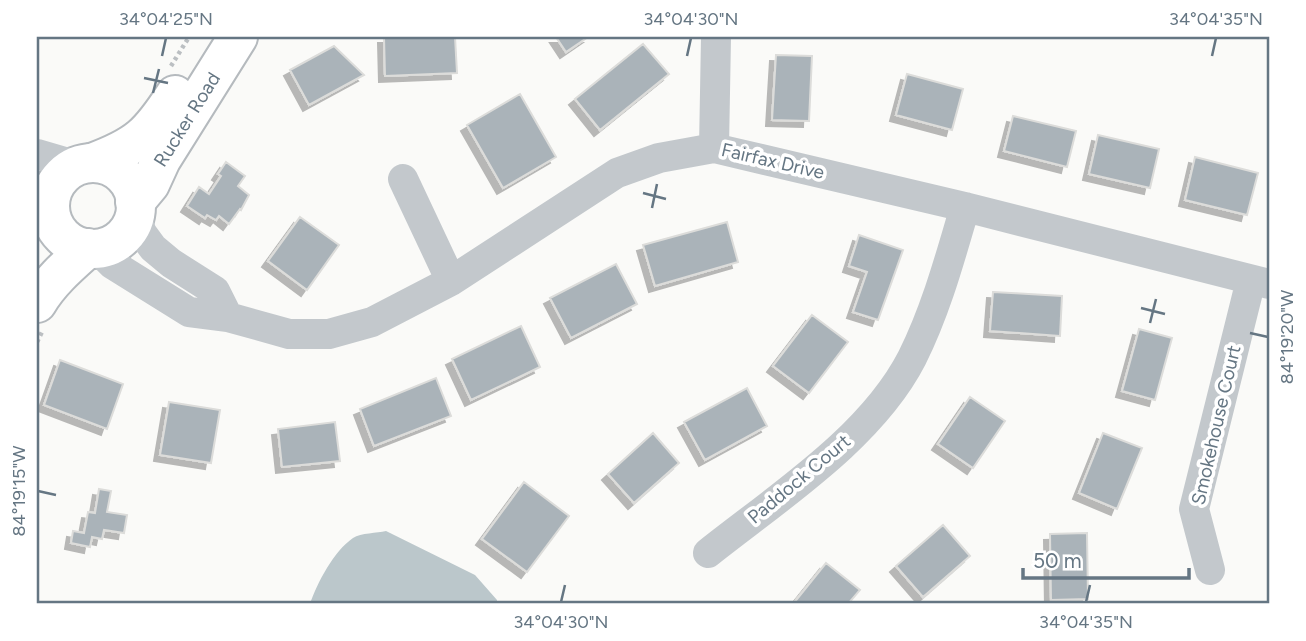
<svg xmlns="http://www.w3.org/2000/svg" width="1306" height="641" font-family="Figtree,sans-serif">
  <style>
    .water { fill: #bbc7cb }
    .building { fill: #aab3b9; stroke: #dcdcda; stroke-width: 2; filter: url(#shadow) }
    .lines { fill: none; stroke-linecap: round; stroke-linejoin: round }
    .major-casing { stroke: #b5babe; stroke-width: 42 }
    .path { stroke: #bbbfc2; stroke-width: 4.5; stroke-dasharray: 3.5 3.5; stroke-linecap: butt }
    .minor { stroke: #c3c8cc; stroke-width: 30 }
    .major { stroke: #fff; stroke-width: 38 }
    .ticks { fill: none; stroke: #657683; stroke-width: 2.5 }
    .labels { text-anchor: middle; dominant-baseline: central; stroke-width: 7; stroke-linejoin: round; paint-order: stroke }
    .street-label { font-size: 19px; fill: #657683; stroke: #fff }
    .neatline { fill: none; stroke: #657683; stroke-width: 2.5 }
    .ticks-label { font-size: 18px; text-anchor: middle; fill: #657683 }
  </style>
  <defs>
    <filter id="shadow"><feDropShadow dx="-6" dy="6" stdDeviation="0" flood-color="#0004"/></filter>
  </defs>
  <rect width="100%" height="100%" fill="#fafaf8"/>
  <!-- water -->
  <path class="water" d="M386 531 475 575 497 600V604H310C317 583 334 551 353 538 361 533 377 533 386 531Z"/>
  <!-- building -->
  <path class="building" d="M384 37H455L457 73 385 76Z
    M556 37H588L566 52Z
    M643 44 669 74 600 130 575 99Z
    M334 46 364 75 309 105 290 70Z
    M776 55 812 56 809 121 772 120Z
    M907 74 963 89 952 130 896 115Z
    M520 94 556 157 503 188 467 125Z
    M1013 116 1076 131 1067 167 1004 151Z
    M1098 135 1159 149 1150 188 1089 174Z
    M1195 157 1258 173 1247 215 1185 200Z
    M226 162 245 176 238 186 249 195 241 210 240 209 229 224 219 216 216 220 207 215 205 218 187 206 199 187 209 194 221 176 218 174Z
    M300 217 339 245 307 290 268 261Z
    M727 222 738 262 655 286 643 245Z
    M859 235 903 250 878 320 853 312 867 272 849 266Z
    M616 264 637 304 571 338 550 298Z
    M993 292 1062 296 1060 336 990 331Z
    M812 315 848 342 809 393 773 366Z
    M521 326 540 367 471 400 452 359Z
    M1139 329 1172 338 1155 400 1122 391Z
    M60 360 123 384 107 429 44 405Z
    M436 378 451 416 374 446 360 409Z
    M747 388 767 426 705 460 684 422Z
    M970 397 1005 421 973 468 938 444Z
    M169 402 220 410 211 463 160 455Z
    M335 422 340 461 282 467 278 429Z
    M653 433 679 463 634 503 608 474Z
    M1103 433 1142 448 1117 509 1079 493Z
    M524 482 569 516 527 572 482 539Z
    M99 489 111 491 107 512 127 515 124 533 104 530 102 539 92 537 90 547 71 543 73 531 84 533 88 512 95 513Z
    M943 525 970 556 923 597 896 566Z
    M1087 533 1088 599 1051 600 1050 534Z
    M826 563 860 590 848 604H793Z"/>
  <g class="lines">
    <defs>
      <g id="major">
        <path d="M92 163C138 146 149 135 175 95"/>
        <circle cx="93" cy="206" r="43"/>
        <path id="s1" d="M135 202 150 184 161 160 238 37"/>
        <path d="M37 303C50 281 69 265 88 248"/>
      </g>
    </defs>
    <!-- major casing -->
    <use href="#major" class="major-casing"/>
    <!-- path -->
    <path class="path" d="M171 66 189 37
      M37 342 42 332"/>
    <!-- minor -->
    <path class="minor" d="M714 148 716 37
      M37 154 78 166
      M403 179 451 281
      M37 199 51 210
      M135 216 142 233 153 248 171 263 215 291 228 317
      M96 248 112 264 189 312 228 317 289 334H329L372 322 451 281 617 173 659 158 714 148 965 207 1269 284
      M708 553C777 498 871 438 912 358 936 310 950 258 965 207
      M1210 570 1194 509 1251 280"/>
    <!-- major -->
    <use href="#major" class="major"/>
  </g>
  <!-- ticks -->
  <path class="ticks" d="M162 56 166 38M687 56 691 38M1212 56 1216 38M144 78 168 83M153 93 159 69M643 193 666 199M652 208 657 184M1141 308 1165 314M1150 323 1156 299M1250 333 1268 337M38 491 56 495M561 602 565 585M1086 602 1090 585"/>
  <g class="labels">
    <!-- street labels -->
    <g class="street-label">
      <text stroke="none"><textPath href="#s1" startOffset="98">Rucker Road</textPath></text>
      <text transform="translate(773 161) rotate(13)">Fairfax Drive</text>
      <text transform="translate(1216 425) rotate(-77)">Smokehouse Court</text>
      <text transform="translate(799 479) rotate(-40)">Paddock Court</text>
    </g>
  </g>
  <!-- border -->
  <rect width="1306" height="641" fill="none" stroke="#ffffff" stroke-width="77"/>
  <!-- scale -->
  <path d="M1023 568v10h166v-10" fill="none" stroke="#657683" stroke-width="3.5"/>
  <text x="1033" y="568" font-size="21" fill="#657683" stroke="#ffffff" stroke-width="5" paint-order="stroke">50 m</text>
  <rect x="38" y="38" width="1230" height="564" class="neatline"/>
  <g class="ticks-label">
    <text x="166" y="25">34°04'25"N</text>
    <text x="691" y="25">34°04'30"N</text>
    <text x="1216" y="25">34°04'35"N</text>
    <text transform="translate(1287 337) rotate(-90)" y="6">84°19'20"W</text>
    <text transform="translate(19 491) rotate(-90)" y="6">84°19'15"W</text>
    <text x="561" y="628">34°04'30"N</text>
    <text x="1086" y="628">34°04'35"N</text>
  </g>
</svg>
